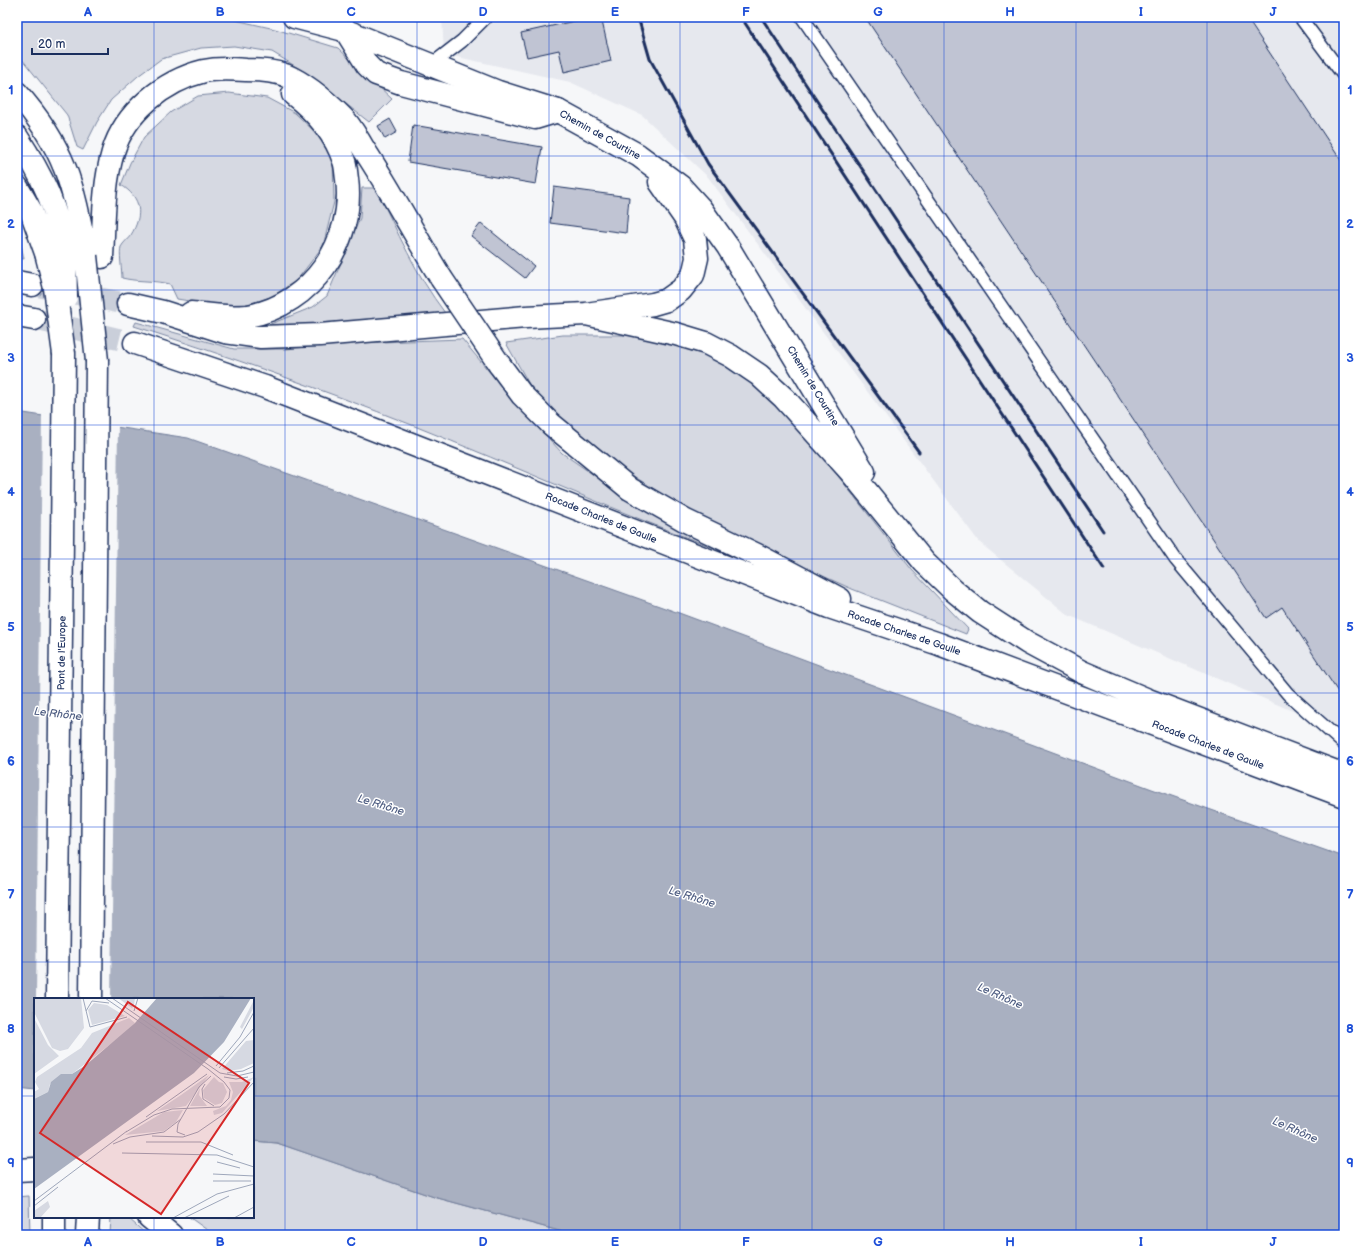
<svg xmlns="http://www.w3.org/2000/svg" width="1361" height="1252" font-family="'Balsamiq Sans',sans-serif">
  <style>
    .built { fill: #e6e8ee }
    .green { fill: #d6d9e2; stroke: #7884a0 }
    .water { fill: #a9b0c1; stroke: #707c99 }
    .pier { fill: #f6f7f9 }
    .building { fill: #c0c4d3; stroke: #1b2f5e }
    .lines { fill: none; stroke-linecap: round; stroke-linejoin: round }
    .primary-tunnel { stroke: #cacfda; stroke-width: 22; stroke-dasharray: 22 11; stroke-linecap: butt }
    .lane-casing { stroke: #1b2f5e; stroke-width: 15 }
    .street-casing { stroke: #1b2f5e; stroke-width: 25 }
    .primary-casing { stroke: #1b2f5e; stroke-width: 25 }
    .lane { stroke: #fff; stroke-width: 12 }
    .street { stroke: #fff; stroke-width: 22 }
    .primary { stroke: #fff; stroke-width: 22 }
    .rail { stroke: #1b2f5e; stroke-width: 3 }
    .primary-bridge-casing { stroke: #1b2f5e; stroke-width: 25; stroke-linecap: butt }
    .primary-bridge { stroke: #fff; stroke-width: 22 }
    .grid { fill: none; stroke: #1d4ed8; stroke-width: 1; stroke-opacity: 0.55 }
    .labels { text-anchor: middle; dominant-baseline: central; stroke-width: 3; stroke-linejoin: round; paint-order: stroke }
    .street-label { font-size: 10px; fill: #1b2f5e; stroke: #fff }
    .water-label { font-size: 11px; font-style: italic; fill: #4d5c81; stroke: #fff }
    .inset-road { fill: none; stroke: #9ea7bb; stroke-width: 1 }
    .view { fill: #d62828; fill-opacity: 0.15; stroke: #d62828; stroke-width: 2 }
    .inset-edge { fill: none; stroke: #1b2f5e; stroke-width: 2 }
    .neatline { fill: none; stroke: #1d4ed8; stroke-width: 1.5 }
    .grid-label { font-size: 13px; text-anchor: middle; font-weight: bold; fill: #1d4ed8 }
  </style>
  <rect width="100%" height="100%" fill="#f6f7f9"/>
  <filter id="ink" filterUnits="userSpaceOnUse"><feTurbulence type="fractalNoise" baseFrequency=".025" numOctaves="2"/><feDisplacementMap in="SourceGraphic" scale="8" xChannelSelector="R" yChannelSelector="G"/><feConvolveMatrix kernelMatrix="1 2 1 2 8 2 1 2 1" color-interpolation-filters="sRGB"/></filter>
  <g filter="url(#ink)">
    <!-- built -->
    <path class="built" d="M442 17H1344V733L1068 615 979 542 708 177 642 115 570 82 444 54Z"/>
    <!-- green -->
    <path class="green" d="M17 17H222L275 29 338 48 392 99 369 122 308 74 272 52 234 46 201 48 161 59 138 76 111 100 97 122 83 150 77 147 67 115 17 53Z
      M229 93 267 98 295 113 317 134 333 160 334 202 323 246 297 280 271 297 248 304 214 305 177 299 170 284C154 280 138 282 122 278 122 271 119 253 121 247 123 243 128 239 131 235 143 215 142 198 121 185L130 163 144 137 171 112 198 96Z
      M362 188H376C397 231 416 275 445 313L305 332 270 333 268 325 313 307 327 296 360 218Z
      M17 224 24 259 17 258Z
      M136 322 234 349H286L353 343 462 339 507 393 562 453 634 503 725 552C619 513 517 467 412 425 321 389 228 356 134 326Z
      M563 335H633L662 341 705 354 751 379 798 425 912 570 968 629 966 634 852 589 754 545 690 512 613 463 562 422 529 384 506 343Z
      M253 1141 277 1143 434 1197 574 1235H214L189 1217H253Z
      M29 1196 30 1235H17V1197Z
      M111 1217H127L147 1235H110Z"/>
    <!-- water -->
    <path class="water" d="M17 412 188 438 679 613 1152 789 1344 857V1235H574L434 1197 277 1143 253 1141V999H35V1091L17 1089Z"/>
    <!-- pier -->
    <path class="pier" d="M42 414 118 426 111 999H36Z"/>
    <!-- building -->
    <path class="building" d="M592 17H601L611 61 564 72 559 50 527 57 521 33Z
      M865 17H1246L1344 165V692L1340 695 1282 607 1266 618Z
      M390 119 397 132 385 139 378 126Z
      M413 125 542 147 536 184 408 162Z
      M554 187 629 197 626 233 550 223Z
      M481 223 534 266 525 278 471 236Z"/>
    <g class="lines">
      <!-- primary-tunnel -->
      <path class="primary-tunnel" d="M32 285 128 304
        M34 319 135 343"/>
      <defs>
        <path id="lane" d="M802 17 1176 560 1288 694 1344 744
          M1300 17 1344 76
          M431 65 462 41 486 17"/>
        <path id="street" d="M339 20 367 65 376 74 401 83 535 118 558 111"/>
        <path id="primary" d="M294 17 344 30 498 92 558 111 638 155 680 186 701 209 728 247 864 472
          M17 93C64 146 75 187 86 256
          M17 137C42 175 58 209 65 254
          M17 187 31 211 46 253
          M102 257C104 223 103 186 113 152 125 112 164 81 204 71 218 68 232 69 246 70 258 70 274 71 285 75 307 84 327 102 343 118 352 127 358 140 365 151 392 192 415 236 441 278
          M17 282 32 285
          M128 304 163 312 225 332 261 337 320 335 526 317 586 314 653 304 667 300 681 290 693 275 697 258 695 239 685 218 660 182
          M191 313C207 314 234 318 248 316 312 305 355 241 347 179 346 173 346 166 344 161 335 133 315 111 293 94
          M586 314 676 334 706 343 731 356 759 375 784 398 850 471 924 562 953 590 980 612 1028 643 1082 672 1148 700 1344 775
          M17 316 34 319
          M135 343 265 387 829 607 939 644 1344 796
          M499 364 522 395 551 424 630 489 686 521 757 555 840 599
          M57 999 64 354
          M91 999 97 361
          M17 1170 35 1169
          M149 1217 171 1235
          M54 1235V1217
          M87 1235 88 1217"/>
      </defs>
      <!-- lane casing -->
      <use href="#lane" class="lane-casing"/>
      <!-- street casing -->
      <use href="#street" class="street-casing"/>
      <!-- primary casing -->
      <use href="#primary" class="primary-casing"/>
      <!-- lane -->
      <use href="#lane" class="lane"/>
      <!-- street -->
      <use href="#street" class="street"/>
      <!-- primary -->
      <use href="#primary" class="primary"/>
      <!-- rail -->
      <path class="rail" d="M638 17 650 59 708 164 919 452
        M741 17 1104 569
        M761 17 1103 531"/>
      <defs>
        <path id="primary-bridge" d="M46 253 55 288 64 354
          M65 254 66 297
          M86 256 97 361
          M441 278 499 364"/>
      </defs>
      <!-- primary-bridge casing -->
      <use href="#primary-bridge" class="primary-bridge-casing"/>
      <!-- primary-bridge -->
      <use href="#primary-bridge" class="primary-bridge"/>
    </g>
  </g>
  <!-- grid -->
  <path class="grid" d="M154 17V999M285 17V1235M417 17V1235M549 17V1235M680 17V1235M812 17V1235M944 17V1235M1076 17V1235M1207 17V1235M17 156H1344M17 290H1344M17 425H1344M17 559H1344M17 693H1344M17 827H1344M17 962H1344M17 1096H35M253 1096H1344M154 1217V1235"/>
  <g class="labels">
    <!-- street labels -->
    <g class="street-label">
      <text transform="translate(600 135) rotate(29)">Chemin de Courtine</text>
      <text transform="translate(813 386) rotate(59)">Chemin de Courtine</text>
      <text transform="translate(601 518) rotate(22)">Rocade Charles de Gaulle</text>
      <text transform="translate(904 633) rotate(19)">Rocade Charles de Gaulle</text>
      <text transform="translate(62 653) rotate(-89)">Pont de l'Europe</text>
      <text transform="translate(1208 745) rotate(21)">Rocade Charles de Gaulle</text>
    </g>
    <!-- water labels -->
    <g class="water-label">
      <text transform="translate(58 714) rotate(7)">Le Rhône</text>
      <text transform="translate(381 805) rotate(17)">Le Rhône</text>
      <text transform="translate(692 897) rotate(17)">Le Rhône</text>
      <text transform="translate(1000 996) rotate(24)">Le Rhône</text>
      <text transform="translate(1295 1130) rotate(24)">Le Rhône</text>
    </g>
  </g>
  <!-- overview -->
  <g transform="translate(34 998)">
    <rect width="220" height="220" fill="#f6f7f9"/>
    <path d="M0 0H47L50 30 34 51 26 53 18 50 0 14ZM84 0H101L100 7 98 10ZM220 2V9L208 31 206 29ZM60 5 73 7 91 18 58 27 54 12ZM0 20 14 47 25 58 0 76ZM95 20 101 25 87 38 38 76 32 77 16 86 14 94 0 101V94L5 91 1 84 3 79 47 50 58 35ZM220 42V65L207 71 195 73 188 71 212 43ZM175 77 152 108 123 113 147 97ZM180 79 185 84 189 85 193 94 188 105 181 107 170 100 169 92ZM220 79 188 115 180 117 179 113 192 108 197 102 199 94 195 84H208ZM166 90 165 97 173 108H156ZM149 112 142 124 130 133 91 137 130 114ZM14 203 16 209 6 220H0V213Z" fill="#d6d9e2"/>
    <path d="M123 0H217L190 44 160 75 0 191V101L14 94 17 84 27 76H38L52 67 101 25Z" fill="#a9b0c1"/>
    <path class="inset-road" d="M49 0 56 29 93 19M71 0 174 71 190 84 196 92 195 100 186 109 138 111 120 117 92 134M78 0 186 75 203 78 220 74M52 13 58 3 75 5M100 13 104 0M182 68 206 39 220 14M185 70 220 30M193 75 209 73 220 68M190 79 202 81 214 79M171 86 168 91 169 101 180 108M112 119 173 76M151 137 143 134 144 126 165 89 177 78M118 138 149 139 164 134 190 116 220 84M112 144H167L199 157M79 146 96 139 130 134 147 121M88 155 183 157 220 169M183 164 206 170M179 176 220 178M179 183H217M0 203 93 133M0 208 24 189M139 220 183 196 220 186M150 220 195 198M200 220 220 209"/>
    <path class="view" d="M94 4 215 85 127 216 6 135Z"/>
    <rect width="220" height="220" class="inset-edge"/>
  </g>
  <!-- margin -->
  <rect width="1361" height="1252" fill="none" stroke="#fff" stroke-width="44"/>
  <!-- scale -->
  <path d="M32 48v6h76v-6" fill="none" stroke="#1b2f5e" stroke-width="2"/>
  <text x="38" y="48" font-size="12" fill="#1b2f5e" stroke="#ffffff" stroke-width="3" paint-order="stroke">20 m</text>
  <rect x="22" y="22" width="1317" height="1208" class="neatline"/>
  <g class="grid-label">
    <text x="88" y="16">A</text>
    <text x="220" y="16">B</text>
    <text x="351" y="16">C</text>
    <text x="483" y="16">D</text>
    <text x="615" y="16">E</text>
    <text x="746" y="16">F</text>
    <text x="878" y="16">G</text>
    <text x="1010" y="16">H</text>
    <text x="1141" y="16">I</text>
    <text x="1273" y="16">J</text>
    <text x="11" y="94">1</text>
    <text x="1350" y="94">1</text>
    <text x="11" y="228">2</text>
    <text x="1350" y="228">2</text>
    <text x="11" y="362">3</text>
    <text x="1350" y="362">3</text>
    <text x="11" y="496">4</text>
    <text x="1350" y="496">4</text>
    <text x="11" y="631">5</text>
    <text x="1350" y="631">5</text>
    <text x="11" y="765">6</text>
    <text x="1350" y="765">6</text>
    <text x="11" y="899">7</text>
    <text x="1350" y="899">7</text>
    <text x="11" y="1033">8</text>
    <text x="1350" y="1033">8</text>
    <text x="11" y="1167">9</text>
    <text x="1350" y="1167">9</text>
    <text x="88" y="1246">A</text>
    <text x="220" y="1246">B</text>
    <text x="351" y="1246">C</text>
    <text x="483" y="1246">D</text>
    <text x="615" y="1246">E</text>
    <text x="746" y="1246">F</text>
    <text x="878" y="1246">G</text>
    <text x="1010" y="1246">H</text>
    <text x="1141" y="1246">I</text>
    <text x="1273" y="1246">J</text>
  </g>
</svg>
